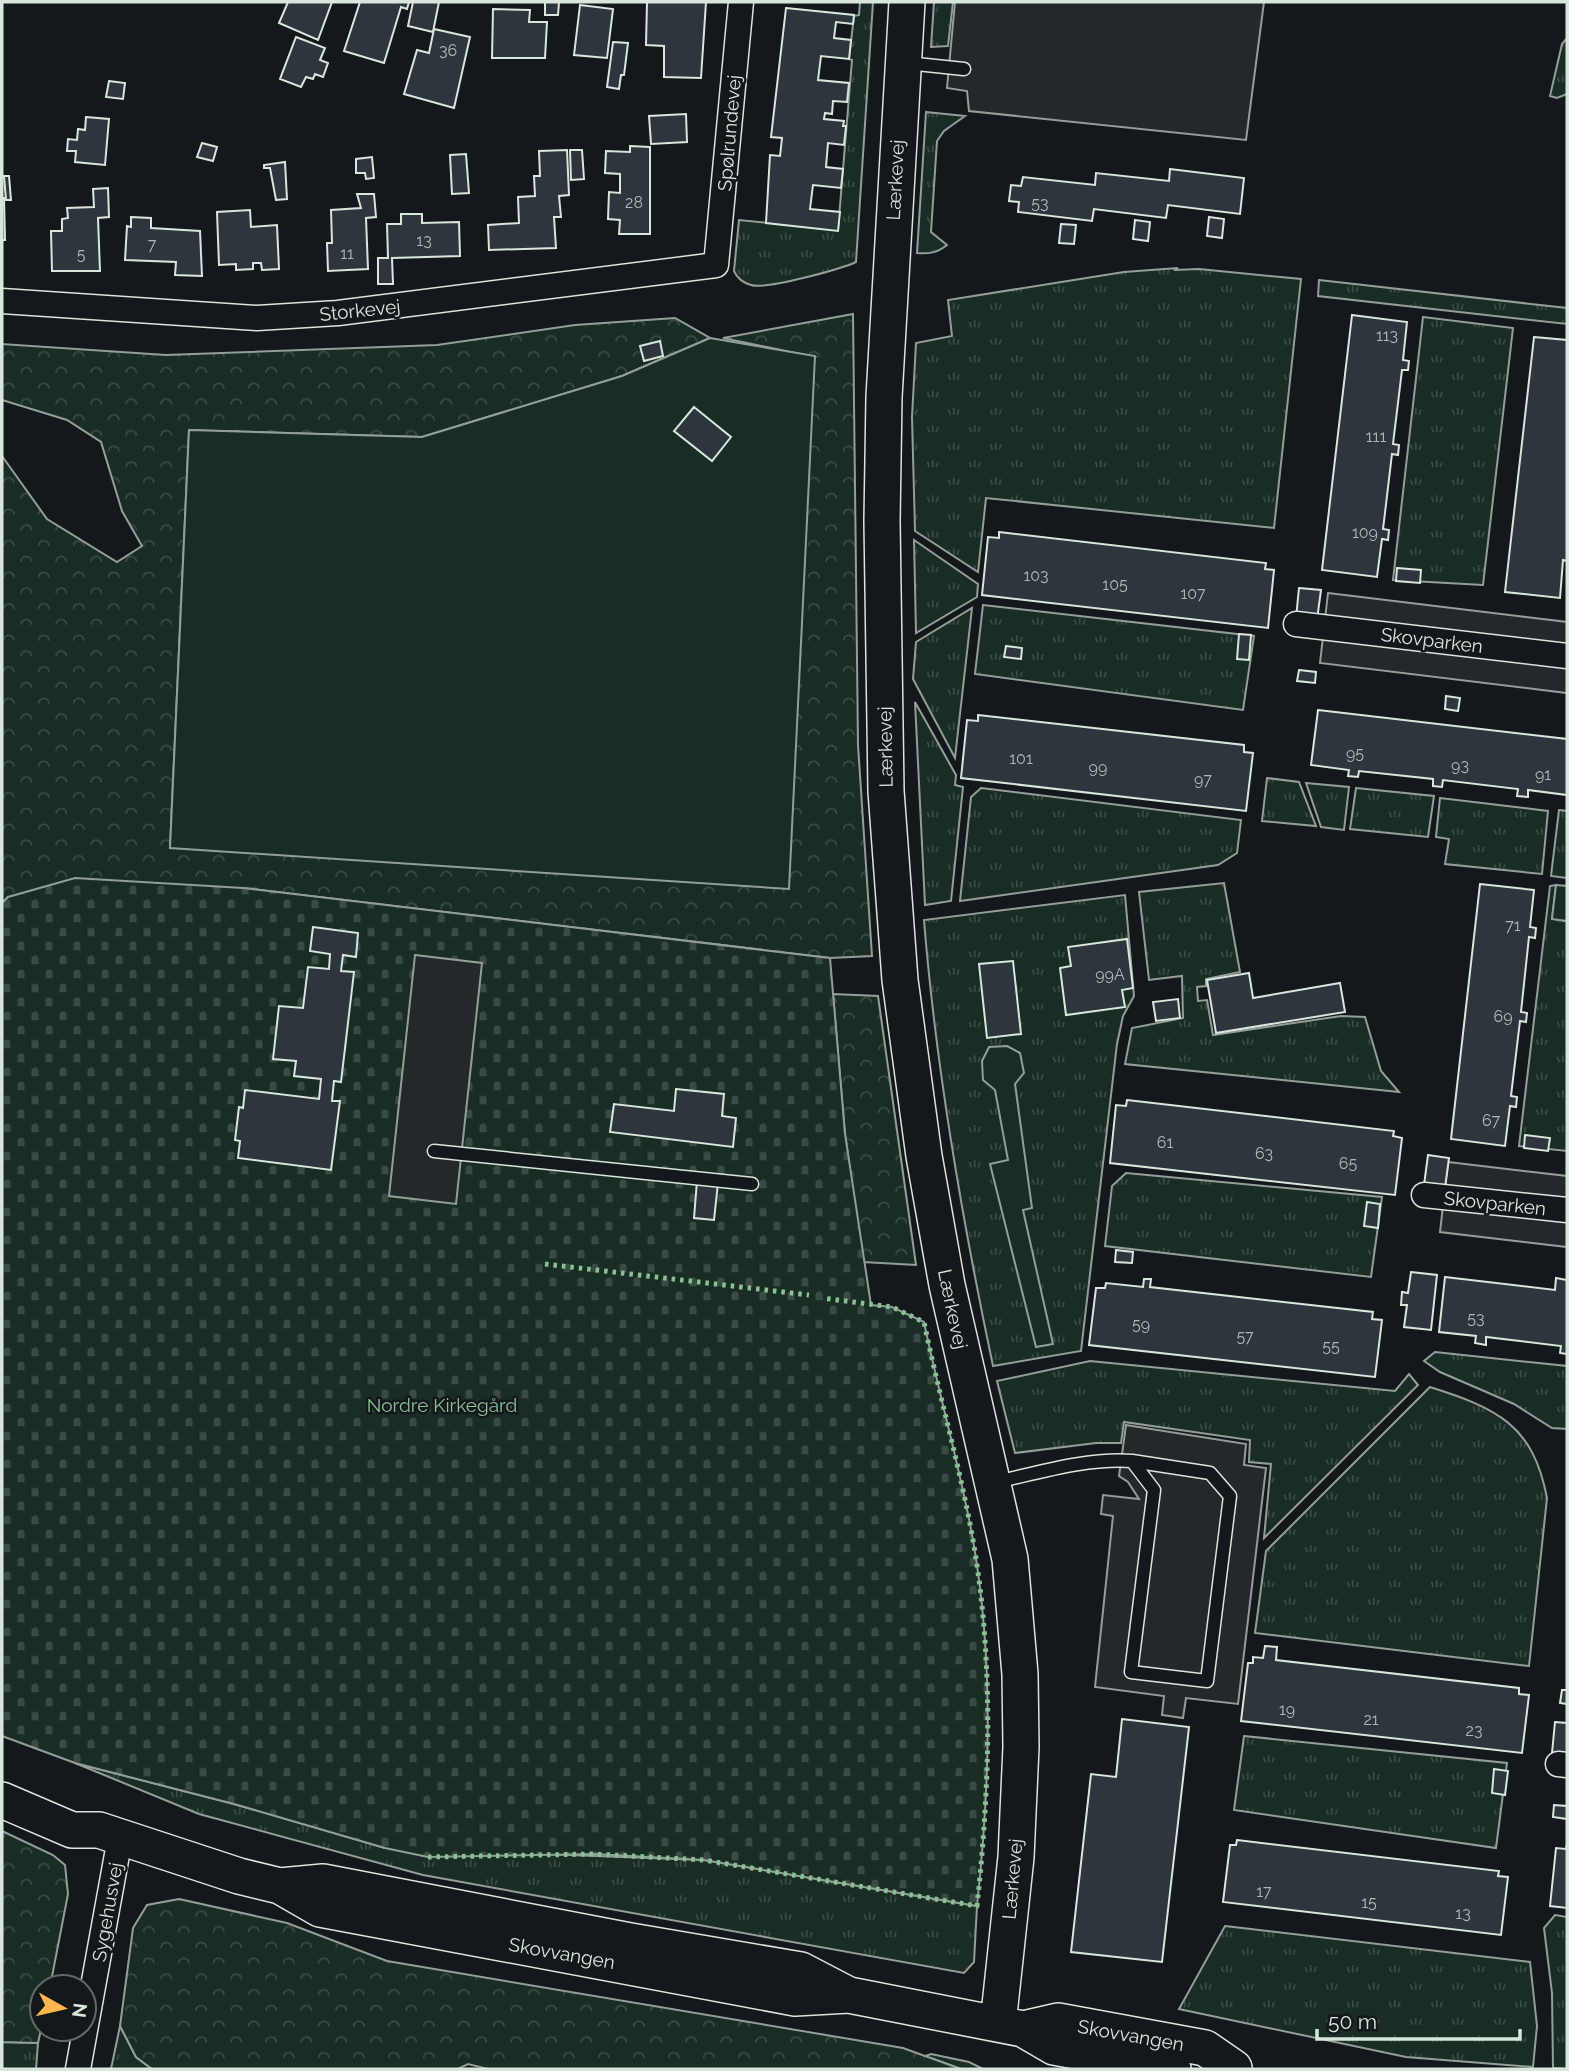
<svg xmlns="http://www.w3.org/2000/svg" width="1569" height="2071" font-family="Raleway,sans-serif">
  <style>
    .grass { fill: url(#grass-tufts); stroke: #939e99; stroke-width: 2 }
    .forest { fill: url(#forest-crowns); stroke: #939e99; stroke-width: 2 }
    .cemetery { fill: url(#cemetery-stones); stroke: #939e99; stroke-width: 2 }
    .park { fill: #1a2d24; stroke: #939e99; stroke-width: 2 }
    .parking { fill: #24282b; stroke: #939e99; stroke-width: 2 }
    .building { fill: #2c363c; stroke: #d8e6dc; stroke-width: 2 }
    .lines { fill: none; stroke-linecap: round; stroke-linejoin: round }
    .lane-casing { stroke: #d8e6dc; stroke-width: 15 }
    .street-casing { stroke: #d8e6dc; stroke-width: 27 }
    .secondary-casing { stroke: #d8e6dc; stroke-width: 38 }
    .lane { stroke: #14181c; stroke-width: 12 }
    .street { stroke: #14181c; stroke-width: 24 }
    .secondary { stroke: #14181c; stroke-width: 35 }
    .hedge { stroke: #8ac095; stroke-width: 5; stroke-dasharray: 3.5 5; stroke-linecap: butt }
    .labels { text-anchor: middle; dominant-baseline: central; stroke-width: 5; stroke-linejoin: round; paint-order: stroke }
    .number-label { font-size: 16px; fill: #adbab4 }
    .street-label { font-size: 19px; fill: #d8e6dc; stroke: #14181c }
    .park-label { font-size: 19px; fill: #8ac095; stroke: #14181c }
  </style>
  <defs>
    <pattern id="grass-tufts" width="24" height="20" patternUnits="userSpaceOnUse" patternTransform="scale(1.75)"><rect width="24" height="20" fill="#1a2d24"/><path d="M3 7l-1-3M5 7V3M7 7l1-3M15 17l-1-3M17 17v-4M19 17l1-3" fill="none" stroke="#3b4b43"/></pattern>
    <pattern id="forest-crowns" width="20" height="18" patternUnits="userSpaceOnUse" patternTransform="scale(1.75)"><rect width="20" height="18" fill="#1a2d24"/><path d="M2 6a3 3 0 1 1 6 0M12 15a3 3 0 1 1 6 0" fill="none" stroke="#3b4b43"/></pattern>
    <pattern id="cemetery-stones" width="16" height="16" patternUnits="userSpaceOnUse" patternTransform="scale(1.75)"><rect width="16" height="16" fill="#1a2d24"/><path d="M2 7V4a2 2 0 0 1 4 0v3zM10 15v-3a2 2 0 0 1 4 0v3z" fill="#3b4b43"/></pattern>
  </defs>
  <rect width="100%" height="100%" fill="#14181c"/>
  <!-- grass -->
  <path class="grass" d="M860 2H873L856 262C841 269 765 290 751 285 744 283 737 278 734 271L739 220 838 230 852 60 849 59 854 16 859 15Z
    M934 2H953L948 46 931 47Z
    M1567 38V94L1557 98 1550 96 1562 44Z
    M926 112 965 116 944 131 937 141 931 232 947 245C937 253 929 254 917 253Z
    M1178 268 1174 270 1199 269 1301 279 1274 528 986 498 978 572 915 531 912 417 916 343 952 336 948 300 1124 272Z
    M1319 280 1567 308V324L1318 296Z
    M1423 317 1513 328 1483 585 1393 580Z
    M914 540 978 584 977 597 916 633Z
    M983 605 1254 636 1243 710 975 674Z
    M972 608 955 758 913 679 916 642Z
    M915 702 956 775 955 785 963 787 951 901 925 905Z
    M1267 778 1299 782 1316 826 1262 821Z
    M1306 783 1349 787 1344 830 1321 827Z
    M981 788 1241 820 1237 853 1218 865 960 901 971 797Z
    M1356 788 1434 796 1428 837 1350 829Z
    M1440 798 1548 811 1542 874 1445 864 1449 839 1436 837Z
    M1559 810 1567 811V878L1551 876Z
    M1224 883 1240 972 1206 979V986L1197 987 1198 1001 1207 1000 1213 1035 1341 1016 1365 1017 1381 1071 1399 1092 1125 1064 1132 1028 1183 1018 1182 976 1149 980 1139 892Z
    M1556 885 1552 919 1567 921V1151L1519 1146 1550 886Z
    M1125 895 1134 996 1123 1016 1117 1044 1081 1351 993 1366C962 1219 936 1070 924 920Z
    M1126 1173 1382 1197 1371 1277 1105 1246 1112 1186Z
    M1435 1352 1567 1366V1429L1552 1428 1514 1404 1440 1372 1424 1361Z
    M1090 1361 1395 1391 1409 1374 1418 1385 1264 1538 1271 1464 1249 1462 1250 1440 1124 1422 1121 1443H1096L1015 1453 997 1381Z
    M1430 1387C1496 1408 1533 1424 1547 1498L1529 1666 1255 1633 1266 1551Z
    M1244 1736 1507 1763 1496 1848 1234 1810Z
    M75 1763 234 1804 385 1848 704 1860 977 1906 974 1962 964 1973 423 1875 199 1814Z
    M1555 1915 1567 1917V2069L1553 2068 1552 1993 1544 1928Z
    M1225 1926 1530 1962 1537 2026 1533 2067 1406 2057 1179 2009Z
    M120 2026 136 2057 152 2069H111Z
    M2 2042 38 2043 36 2069H2Z
    M931 2054 969 2062 983 2069H961L925 2056Z"/>
  <!-- forest -->
  <path class="forest" d="M853 314 858 745 872 956 830 958 243 888 8 897 2 903V456L47 519 117 562 142 546 122 511 101 442 67 420 2 400V344L166 355 437 345 575 325 675 318 710 338 622 376 422 437 189 430 170 847 815 357 723 338Z
    M833 994 878 996 916 1265 863 1262 845 1134Z
    M2 1831 53 1855 65 1865 68 1894 50 1987H42V2025L38 2043 2 2042Z
    M179 1899 287 1923 387 1961 903 2048 961 2069H488L468 2064 458 2069H152L136 2057 120 2026 133 1928 147 1905Z"/>
  <!-- cemetery -->
  <path class="cemetery" d="M75 878 243 888 830 958 845 1134 871 1305 892 1307 924 1322C939 1395 960 1467 973 1540 994 1661 990 1785 977 1906L704 1860 594 1854 428 1857 385 1848 234 1804 75 1763 2 1736V903L8 897Z"/>
  <!-- park -->
  <path class="park" d="M710 338 815 356 789 889 170 848 189 430 422 437 622 376Z
    M1556 885 1567 886V921L1552 919Z
    M1007 1046 1020 1053 1024 1073 1015 1084 1032 1208 1023 1210 1053 1344 1036 1347 990 1164 1008 1160 995 1090 983 1080 982 1061 989 1047Z"/>
  <!-- parking -->
  <path class="parking" d="M955 2H1264L1246 140 969 111 967 91 947 88Z
    M1328 593 1567 622V693L1320 663Z
    M415 955 482 963 456 1204 389 1196Z
    M1448 1162 1567 1176V1247L1440 1232Z
    M1126 1425 1246 1444 1244 1465 1266 1468 1238 1704 1186 1698 1183 1718 1162 1715 1164 1696 1095 1687 1113 1516 1101 1514 1103 1495 1139 1499 1128 1482 1119 1476Z"/>
  <!-- building -->
  <path class="building" d="M288 2H332L318 40 279 23Z
    M360 2H409L407 9 401 7 384 63 344 51Z
    M413 2H439L433 32 408 26Z
    M545 2H559L558 15H545Z
    M647 2H706L701 78 664 77V46L646 45Z
    M580 5 613 9 607 58 574 55Z
    M786 8 854 15 853 24 836 22 834 38 851 40 849 59 821 56 818 80 849 83 847 102 833 101 832 114 825 113 824 119 844 121 843 126H846L844 145 828 143 826 167 843 169 841 188 813 185 810 209 840 212 838 231 766 223 770 155 780 156 782 138 771 137Z
    M493 9 530 10 529 22H547L545 58H492Z
    M434 29 470 37 454 108 404 94 417 50 429 53Z
    M296 37 325 48 320 60 328 63 323 77 315 74 313 79 306 77 301 87 280 79Z
    M613 42 628 43 624 75H621L619 89 607 87Z
    M109 81 125 83 123 99 106 97Z
    M686 114 687 142 651 144 649 116Z
    M86 117 109 119 105 165 75 162 76 151H67L68 139 77 140 78 129 85 130Z
    M202 143 217 147 213 161 197 157Z
    M630 146 650 147V234H619L620 220 608 219 609 192 620 193V174L605 173 606 151 630 152Z
    M567 150 569 195 559 196 561 217H554L556 248 489 250 488 225 519 223 518 197 535 196 534 176H540L539 151Z
    M570 150H582L584 179 571 180Z
    M466 154 469 193 452 194 450 155Z
    M372 157 374 178 366 179 365 173H356V159Z
    M285 162 287 199 276 200 270 168H264V165Z
    M1170 169 1244 178 1240 214 1168 205 1166 218 1094 209 1092 221 1018 212 1019 202 1009 201 1011 185 1021 186 1023 177 1095 185 1096 173 1169 181Z
    M4 176H9L11 200H6Z
    M108 188 109 217 98 218 100 271H52L51 231H62V219L68 218 67 208 94 207 93 189Z
    M357 194H374L376 217 366 218 368 269 328 271 327 243H332L331 210 361 208Z
    M2 198H4L5 240H2Z
    M250 210 251 227 277 225 279 269 262 270 261 263H253V269L236 270V264L219 265 217 212Z
    M401 214H422V223L459 222 460 256 392 258 393 284H378V258H388L387 224H401Z
    M131 217 151 218V228L200 231 202 276 175 275 176 262 125 260 127 226 131 227Z
    M1209 217 1224 219 1222 238 1207 236Z
    M1135 220 1150 222 1148 241 1133 239Z
    M1061 224 1076 225 1074 244 1059 243Z
    M1352 315 1407 322 1403 360 1409 361 1408 370H1402L1393 444 1399 445 1398 455 1392 454 1384 521 1383 529 1389 530 1388 540 1382 539 1377 577 1322 570Z
    M1534 337 1567 340V561L1563 560 1560 598 1505 592Z
    M660 341 663 356 644 361 640 346Z
    M694 407 731 437 712 461 674 431Z
    M999 532 1266 563 1265 569 1274 570 1268 628 982 595 988 537 999 538Z
    M1397 568 1421 570 1420 583 1396 581Z
    M1299 588 1321 590 1317 620 1296 618Z
    M1239 634 1251 635 1249 660 1237 659Z
    M1006 646 1022 648 1021 659 1004 657Z
    M1299 670 1316 672 1315 683 1297 681Z
    M1446 696 1460 698 1458 711 1445 709Z
    M1318 710 1567 739V795L1528 790V797L1517 796 1518 789 1443 780 1442 787 1433 786V779L1359 771 1358 777 1348 776 1349 770 1311 765Z
    M978 715 1244 745V752L1253 753 1246 811 961 778 967 720 978 721Z
    M1480 884 1534 890 1530 927 1536 928 1535 938 1529 937 1521 1012 1527 1013 1526 1022 1520 1021 1511 1096 1517 1097 1516 1107 1510 1106 1505 1146 1451 1139Z
    M313 927 358 933 356 957 343 955 341 971 354 972 341 1082 334 1081 332 1101H340L331 1170 238 1158 240 1141 235 1140 239 1107 243 1108 245 1090 319 1099 321 1079 294 1076 296 1061 273 1059 279 1006 303 1008 308 967 329 969 330 954 310 951Z
    M1127 939 1133 988 1122 990 1125 1007 1066 1015 1060 968 1071 966 1068 947Z
    M1013 961 1021 1034 987 1038 979 964Z
    M1249 973 1253 998 1340 983 1345 1012 1216 1033 1207 980Z
    M1178 999 1180 1018 1156 1021 1153 1002Z
    M676 1089 724 1094 722 1116 736 1118 733 1147 610 1132 614 1104 674 1111Z
    M1127 1100 1394 1131 1393 1136 1402 1138 1395 1195 1110 1163 1116 1105 1126 1106Z
    M1525 1135 1550 1138 1548 1151 1524 1148Z
    M1428 1155 1449 1158 1445 1188 1424 1185Z
    M697 1181 718 1183 714 1220 694 1218Z
    M1367 1202 1380 1204 1378 1228 1364 1226Z
    M1116 1250 1133 1252 1132 1263 1115 1262Z
    M1411 1272 1437 1275 1431 1330 1404 1327 1407 1305H1401L1402 1292 1408 1293Z
    M1445 1277 1555 1290 1556 1278 1567 1280V1354L1560 1353 1561 1346 1486 1337V1345L1475 1343 1476 1336 1439 1332Z
    M1144 1279H1151L1150 1287 1373 1312 1372 1319 1382 1320 1375 1377 1089 1345 1096 1288H1105L1106 1283 1143 1287Z
    M1265 1646 1277 1647 1276 1660 1519 1688V1694L1529 1695 1522 1753 1241 1721 1248 1663H1253V1657L1263 1658Z
    M1562 1690H1567V1704L1560 1703Z
    M1122 1719 1189 1727 1162 1962 1071 1952 1091 1774 1116 1777Z
    M1555 1722 1567 1723V1754L1552 1753Z
    M1494 1769 1508 1771 1505 1795 1492 1793Z
    M1554 1805 1567 1806V1819L1553 1817Z
    M1237 1840 1499 1871 1498 1876 1508 1877 1501 1935 1223 1902 1230 1845H1236Z
    M1567 1844V1908L1550 1906 1556 1848 1566 1849Z"/>
  <g class="lines">
    <defs>
      <path id="lane" d="M907 63 964 69
        M434 1151 752 1184
        M996 1482C1041 1472 1086 1458 1132 1461L1154 1490 1131 1672 1207 1681 1230 1496 1210 1473 1132 1461"/>
      <path id="street" d="M2 301 257 318 338 313 716 265 741 2
        M1296 624 1567 656
        M1424 1195 1567 1210
        M1558 1764 1567 1765
        M78 2069 120 1838"/>
      <path id="secondary" d="M907 2 884 397 882 521 886 791 900 980 924 1156 947 1285 1010 1559 1020 1674 1021 1747 1016 1857 998 2024
        M2 1800 72 1830H99L239 1876 280 1886 320 1909 795 1998 849 1995 1023 2029 1054 2047 1173 2069
        M280 1886 323 1882 630 1941 801 1970 849 1995
        M1023 2029 1058 2021 1205 2048 1234 2068"/>
    </defs>
    <!-- lane casing -->
    <use href="#lane" class="lane-casing"/>
    <!-- street casing -->
    <use href="#street" class="street-casing"/>
    <!-- secondary casing -->
    <use href="#secondary" class="secondary-casing"/>
    <!-- lane -->
    <use href="#lane" class="lane"/>
    <!-- street -->
    <use href="#street" class="street"/>
    <!-- secondary -->
    <use href="#secondary" class="secondary"/>
    <!-- hedge -->
    <path class="hedge" d="M545 1264 809 1295
      M428 1857 594 1854 704 1860 977 1906C990 1785 994 1661 973 1540 960 1467 939 1395 924 1322L892 1307 822 1298"/>
  </g>
  <g class="labels">
    <!-- number labels -->
    <g class="number-label">
      <text x="448" y="50">36</text>
      <text x="634" y="202">28</text>
      <text x="1040" y="203">53</text>
      <text x="424" y="240">13</text>
      <text x="152" y="244">7</text>
      <text x="347" y="253">11</text>
      <text x="81" y="254">5</text>
      <text x="1387" y="335">113</text>
      <text x="1376" y="436">111</text>
      <text x="1365" y="532">109</text>
      <text x="1036" y="575">103</text>
      <text x="1115" y="584">105</text>
      <text x="1193" y="593">107</text>
      <text x="1355" y="753">95</text>
      <text x="1021" y="758">101</text>
      <text x="1460" y="765">93</text>
      <text x="1098" y="767">99</text>
      <text x="1543" y="774">91</text>
      <text x="1203" y="779">97</text>
      <text x="1513" y="925">71</text>
      <text x="1110" y="974">99A</text>
      <text x="1503" y="1016">69</text>
      <text x="1491" y="1120">67</text>
      <text x="1165" y="1142">61</text>
      <text x="1264" y="1153">63</text>
      <text x="1348" y="1163">65</text>
      <text x="1476" y="1318">53</text>
      <text x="1141" y="1324">59</text>
      <text x="1245" y="1336">57</text>
      <text x="1331" y="1346">55</text>
      <text x="1287" y="1709">19</text>
      <text x="1371" y="1719">21</text>
      <text x="1474" y="1730">23</text>
      <text x="1264" y="1891">17</text>
      <text x="1369" y="1902">15</text>
      <text x="1463" y="1913">13</text>
    </g>
    <!-- street labels -->
    <g class="street-label">
      <text transform="translate(729 133) rotate(-85)">Spølrundevej</text>
      <text transform="translate(895 180) rotate(-87)">Lærkevej</text>
      <text transform="translate(360 310) rotate(-6)">Storkevej</text>
      <text transform="translate(1432 640) rotate(7)">Skovparken</text>
      <text transform="translate(885 747) rotate(-91)">Lærkevej</text>
      <text transform="translate(1495 1203) rotate(6)">Skovparken</text>
      <text transform="translate(953 1309) rotate(78)">Lærkevej</text>
      <text transform="translate(1012 1879) rotate(-85)">Lærkevej</text>
      <text transform="translate(107 1912) rotate(-80)">Sygehusvej</text>
      <text transform="translate(562 1953) rotate(10)">Skovvangen</text>
      <text transform="translate(1131 2035) rotate(10)">Skovvangen</text>
    </g>
    <!-- park labels -->
    <g class="park-label">
      <text x="442" y="1405">Nordre Kirkegård</text>
    </g>
  </g>
  <!-- border -->
  <rect width="1569" height="2071" fill="none" stroke="#d8e6dc" stroke-width="7"/>
  <!-- north arrow -->
  <g transform="translate(63 2008) rotate(98)"><circle r="33" fill="#14181c" stroke="#626a69" stroke-width="2"/>
  <path d="M0-5L12 26L0 18L-12 26Z" fill="#ffb74d"/>
  <text y="-10" font-size="19" font-weight="bold" text-anchor="middle" fill="#d8e6dc">N</text>
  </g>
  <!-- scale -->
  <path d="M1317 2029v10h203v-10" fill="none" stroke="#d8e6dc" stroke-width="3.5"/>
  <text x="1328" y="2029" font-size="21" fill="#d8e6dc" stroke="#14181c" stroke-width="5" paint-order="stroke">50 m</text>
</svg>
